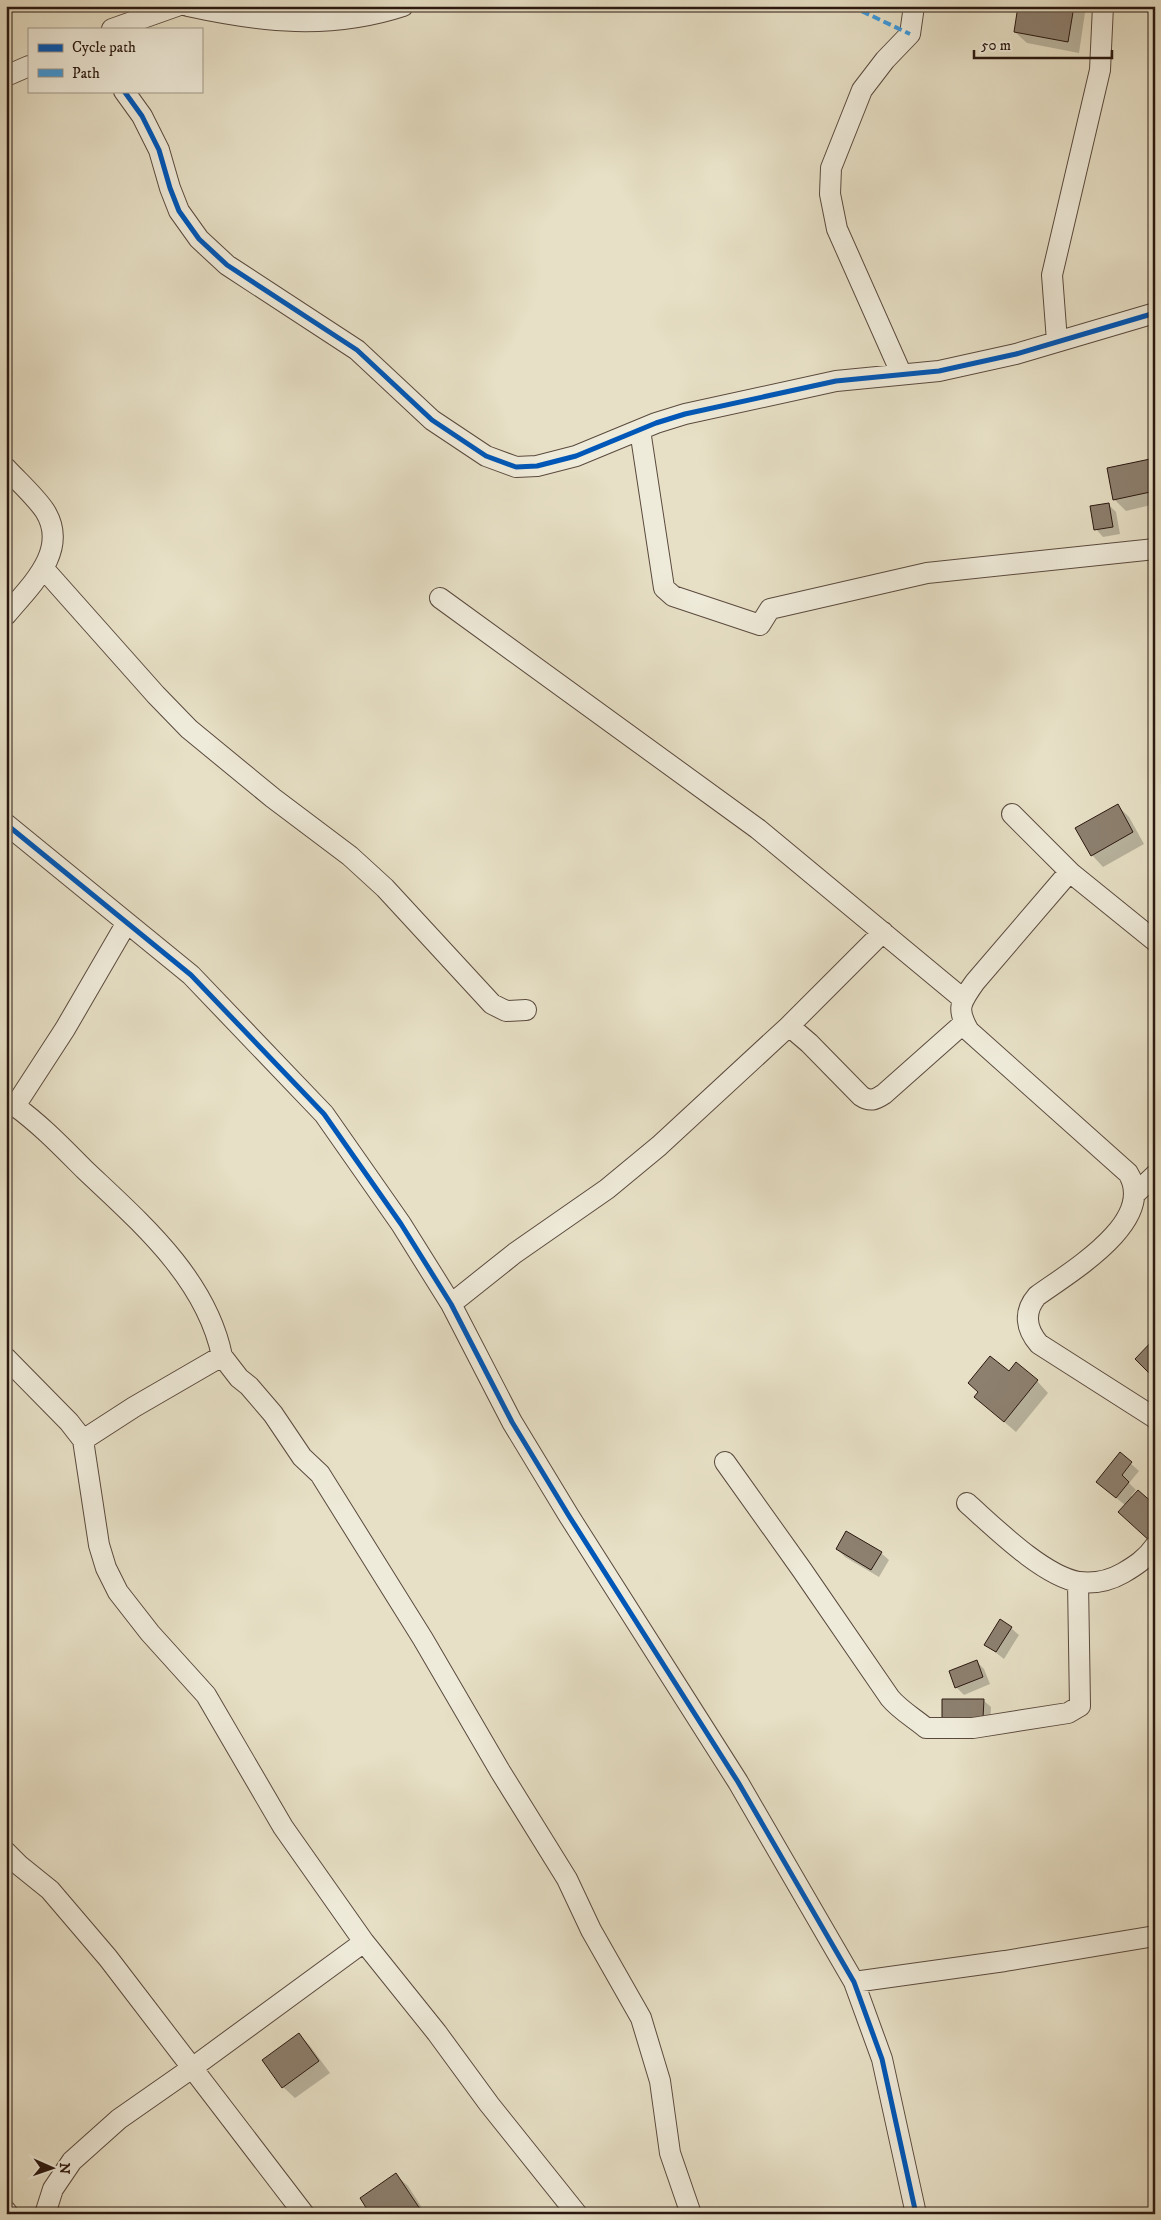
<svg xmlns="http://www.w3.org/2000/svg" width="1161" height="2220" font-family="'IM FELL DW Pica',serif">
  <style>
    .shadow { fill: #0003 }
    .building { fill: #8d806f; stroke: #2b1810 }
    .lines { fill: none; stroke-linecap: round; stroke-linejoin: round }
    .street-casing { stroke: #5a4a3e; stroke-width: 22 }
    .street { stroke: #efebda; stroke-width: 20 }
    .quiet { stroke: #3d9ade; stroke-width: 4; stroke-dasharray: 8 4; stroke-linecap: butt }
    .cycleway-casing { stroke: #efebda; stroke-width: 8 }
    .cycleway { stroke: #0057b8; stroke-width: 5 }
  </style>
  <rect width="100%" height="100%" fill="#e7e0c6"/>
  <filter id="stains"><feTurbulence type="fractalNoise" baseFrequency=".004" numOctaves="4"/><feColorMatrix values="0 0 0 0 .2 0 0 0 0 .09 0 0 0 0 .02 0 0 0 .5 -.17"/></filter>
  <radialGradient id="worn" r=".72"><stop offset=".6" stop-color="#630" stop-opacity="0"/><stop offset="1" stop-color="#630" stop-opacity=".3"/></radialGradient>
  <!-- shadow -->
  <path class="shadow" d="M1020 6H1086L1079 53 1027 43 1015 32Z
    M1155 460V504L1126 511 1114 499Z
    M1108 504 1116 512 1120 534 1103 537 1096 529Z
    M1117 805 1129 817 1144 844 1103 867 1092 855Z
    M1009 1373 1037 1381 1048 1393 1016 1432 975 1397Z
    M1120 1454 1139 1471 1129 1483 1136 1490 1131 1496 1133 1497 1125 1505 1105 1489Z
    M837 1549 881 1553 889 1560 879 1577 845 1557Z
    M1011 1628 1019 1635 1004 1659 986 1645Z
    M976 1661 984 1669 990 1684 964 1695 956 1687Z
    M983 1700 991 1707 990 1725H951Z
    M299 2034 310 2046 330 2073 295 2098 283 2087 264 2060Z
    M396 2175 408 2186 426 2214H372Z"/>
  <!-- building -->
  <path class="building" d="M1018 6H1074L1068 42 1014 32Z
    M1155 458V491L1113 500 1107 468Z
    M1109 503 1113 527 1094 530 1090 506Z
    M1118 804 1133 832 1091 856 1075 828Z
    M1155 1338V1374L1152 1376 1135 1359Z
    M990 1356 1009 1371 1016 1362 1038 1380 1004 1422 974 1397 978 1392 968 1383Z
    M1120 1452 1132 1462 1122 1475 1129 1482 1116 1498 1096 1482Z
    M1138 1490 1155 1505V1540L1152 1543 1118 1512Z
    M846 1531 882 1552 871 1570 836 1549Z
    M1000 1619 1012 1627 996 1652 984 1645Z
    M977 1660 983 1677 955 1688 949 1671Z
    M942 1699H984L983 1718H942Z
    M299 2033 319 2061 282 2088 262 2060Z
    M396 2173 422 2212 370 2214 360 2198Z"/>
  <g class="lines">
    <defs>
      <path id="street" d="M188 6C261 22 330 30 403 6
        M112 29 177 6
        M6 76 29 66
        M124 91 142 116 159 150 170 188 179 211 199 239 227 265 357 350 432 420 486 456 516 467 537 466 576 456 656 423 685 414 836 381 939 371 1016 354 1155 313
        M1057 341 1052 275 1100 70 1103 6
        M901 373 837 229 830 194 831 168 862 90 885 60 910 34 914 6
        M640 430 664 588 673 596 760 625 770 609 927 573 1155 549
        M6 468C19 482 35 496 45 511 70 551 29 587 6 615
        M44 569 156 695 189 729 273 798 350 856 385 888 492 1004 506 1011 526 1010
        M440 598 758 829 963 999
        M1012 814 1071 873 1155 941
        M6 824 191 975 324 1114 401 1224 451 1304 512 1422 569 1516 738 1782 854 1982 882 2059 916 2214
        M1071 873 1065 877 975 982C960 1003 956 1009 969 1031L1128 1173C1158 1221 1070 1272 1037 1296 1023 1312 1026 1329 1039 1344L1155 1418
        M126 924 65 1029 15 1106C41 1125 62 1147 85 1170 140 1222 206 1278 222 1356
        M789 1026 883 932
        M1135 1194 1155 1175
        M451 1304 515 1253 607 1189 659 1146 789 1026 809 1043 861 1096C870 1102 875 1100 884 1094L964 1023
        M6 1358 69 1422 83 1440 99 1545 106 1568 118 1592 150 1633 206 1695 283 1827 364 1942 437 2033 489 2104 577 2214
        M83 1440 134 1407 222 1356 239 1378 249 1386 273 1414 302 1457 320 1474 423 1639 500 1771 567 1879 591 1930 641 2018 660 2081 670 2153 691 2214
        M725 1462 802 1570 890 1698C900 1710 914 1718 926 1728H973L1068 1713 1080 1706 1078 1582
        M967 1503C994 1527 1043 1576 1079 1582 1095 1584 1109 1581 1123 1573 1135 1566 1146 1559 1155 1546
        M6 1852 19 1865 50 1890 108 1958 304 2214
        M854 1982 1005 1961 1155 1936
        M6 2211 8 2214
        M45 2214 53 2189 72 2161 119 2119 192 2068 364 1942"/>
    </defs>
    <!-- street casing -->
    <use href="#street" class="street-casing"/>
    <!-- street -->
    <use href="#street" class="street"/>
    <!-- quiet -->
    <path class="quiet" d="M851 6 910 34"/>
    <defs>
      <path id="cycleway" d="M124 91 142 116 159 150 170 188 179 211 199 239 227 265 357 350 432 420 486 456 516 467 537 466 576 456 656 423 685 414 836 381 939 371 1016 354 1155 313
        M6 824 191 975 324 1114 401 1224 451 1304 512 1422 569 1516 738 1782 854 1982 882 2059 916 2214"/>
    </defs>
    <!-- cycleway casing -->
    <use href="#cycleway" class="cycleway-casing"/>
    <!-- cycleway -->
    <use href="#cycleway" class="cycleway"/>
  </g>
  <!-- margin -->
  <rect width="1161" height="2220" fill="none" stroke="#e7e0c6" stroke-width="25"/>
  <rect x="8" y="8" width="1146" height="2205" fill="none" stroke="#2b1810" stroke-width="2.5"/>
  <rect x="12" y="12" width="1136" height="2195" fill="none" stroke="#2b1810"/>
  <!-- legend -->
  <rect x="28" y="28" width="175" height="65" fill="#efebda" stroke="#a19789"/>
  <rect x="38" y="44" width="25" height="8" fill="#0057b8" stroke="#a19789"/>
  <text x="72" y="52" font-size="15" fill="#2b1810">Cycle path</text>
  <rect x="38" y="69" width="25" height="8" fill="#3d9ade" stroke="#a19789"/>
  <text x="72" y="78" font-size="15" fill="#2b1810">Path</text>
  <!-- north arrow -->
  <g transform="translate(52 2168) rotate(92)" stroke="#efebda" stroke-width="4" paint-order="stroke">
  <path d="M0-4L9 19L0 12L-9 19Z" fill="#2b1810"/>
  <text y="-8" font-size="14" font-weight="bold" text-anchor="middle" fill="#2b1810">N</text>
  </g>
  <!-- scale -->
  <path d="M974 50v8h138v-8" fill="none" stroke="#2b1810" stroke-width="2.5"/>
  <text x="981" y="50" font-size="15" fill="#2b1810" stroke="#efebda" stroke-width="4" paint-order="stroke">50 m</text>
  <rect width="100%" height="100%" filter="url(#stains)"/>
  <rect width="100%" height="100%" fill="url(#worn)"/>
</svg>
